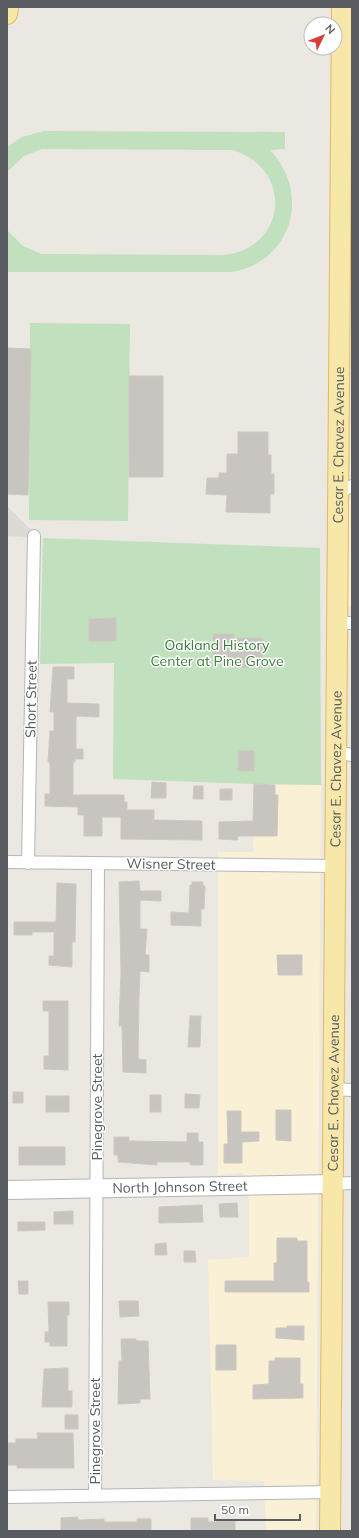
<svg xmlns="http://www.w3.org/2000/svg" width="359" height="1538" font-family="Mulish,sans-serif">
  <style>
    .commercial { fill: #faf0d6 }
    .industrial { fill: #dcdad5 }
    .green { fill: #c0e0be }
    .building { fill: #c8c4c0; stroke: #cec9bf }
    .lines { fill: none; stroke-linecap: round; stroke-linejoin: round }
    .street-casing { stroke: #b3b6ba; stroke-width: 14 }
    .secondary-casing { stroke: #b2b5ba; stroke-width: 20 }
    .primary-casing { stroke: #e3b961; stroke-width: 22 }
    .street { stroke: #fff; stroke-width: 12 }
    .secondary { stroke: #fff; stroke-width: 18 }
    .primary { stroke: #f7e7a9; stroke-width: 20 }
    .labels { text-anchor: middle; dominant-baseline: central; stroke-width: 3; stroke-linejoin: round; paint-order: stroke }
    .street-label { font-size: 14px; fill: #595c60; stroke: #fff }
    .park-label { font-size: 14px; fill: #3b7d3c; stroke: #fff }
  </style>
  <rect width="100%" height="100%" fill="#eae8e0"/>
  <!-- commercial -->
  <path class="commercial" d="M352 496V607H345L346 502Z
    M254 784 321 785 316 1531H266L264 1481 213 1480 208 1260 249 1257V1201L243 1173 218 1175V852H253Z
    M351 1402 352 1403V1531H351Z"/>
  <!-- industrial -->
  <path class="industrial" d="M7 506 39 538 7 536Z"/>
  <!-- green -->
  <path class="green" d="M44 131 285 132V149L270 150C311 193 293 261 232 272H7V230L23 246 41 254 222 255C287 250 295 168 232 150L42 149 24 156 7 172V147L22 137Z
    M30 323 130 324 128 521 29 520Z
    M43 538 320 548 321 785 254 784 113 779 114 663 40 664Z"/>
  <!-- building -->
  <path class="building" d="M7 348 31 349 28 495 7 494Z
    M129 376H163V477H129Z
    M238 432H268V455H271V474H274V494H270V513L226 512 227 495 206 494 207 478H219V473H227V454H238Z
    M116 618V641H89V619Z
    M213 634H234V638H263L262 668 230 667V661H213Z
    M53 667H74V679H67V703L99 704V717L76 716V749H83V759H75V762H73V795H124V802H127V810H154V820L202 821V840L121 839V817H102V836H84V815H78V807L45 806V794H50V762H48L50 731H54V712H50Z
    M239 751H254V771H238Z
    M152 782 166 783V798H151Z
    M254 784 275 785V795H278L277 836H238L237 840 219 839V822L253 821Z
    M194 786H203V799H193Z
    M220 789H232V800H220Z
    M139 881 140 891H161V901L140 900V929H147L145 955H149V972L140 971 139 996 138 1059 146 1060V1073L123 1072 122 1026H119L121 971 119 882Z
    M192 882H203V886H205L204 909H201V926L171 925V912L189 913 190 885H192Z
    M57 883 76 884 75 942H72V967L49 965V956H54V932H32V935H14V922H56Z
    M277 955H302V975H278Z
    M43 1001H68V1070L44 1069V1056H49V1011H43Z
    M190 1016H201L200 1047H188Z
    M13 1092H23V1103H13Z
    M185 1094 200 1095 199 1108H185Z
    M150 1095H161V1112H150Z
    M46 1096H69V1112H46Z
    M276 1110H291V1141L276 1140Z
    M227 1111H241V1132H259V1141L242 1142V1163H224V1144H228Z
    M187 1133H198V1142H203V1165H190V1162H157V1165L118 1162V1155H114V1137H129V1141L187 1142Z
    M19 1147H65V1165H19Z
    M237 1203 238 1217H220L219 1204Z
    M202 1205 203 1222 159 1223V1207Z
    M73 1211V1224H54V1212Z
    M18 1222H45V1230L18 1231Z
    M277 1238H297V1241H307V1282H309V1292H225V1281H274V1263H277Z
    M166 1243 167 1255H155V1244Z
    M184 1251H195L196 1262H184Z
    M18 1281H28V1294H19Z
    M119 1301H138L139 1316 120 1317Z
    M48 1302H69V1315H67V1346H50V1342H45V1332H49Z
    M287 1326H304V1340L276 1338V1328H287Z
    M121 1339H136V1341H148L150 1399H140V1403L118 1404 119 1361H122Z
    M216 1345H236V1370H216Z
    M275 1358H300V1384H303V1398L253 1399V1385L269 1384V1361H275Z
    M68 1368V1391H72V1407H42L44 1369Z
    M65 1415H78V1429H65Z
    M37 1433H73L74 1468H17V1465H7V1443H16V1439H38Z
    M78 1517V1520L104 1519V1522H137V1519H151V1531H61V1518Z
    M191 1518H208V1522L235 1521V1531H191Z"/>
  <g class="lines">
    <defs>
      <path id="street" d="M338 493 352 486
        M337 623H352
        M336 752 352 755
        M7 862 335 866
        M28 863 34 536
        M334 1089 352 1090
        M333 1184 352 1183
        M95 1495 98 863
        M7 1497 330 1492"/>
      <g id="secondary">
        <path id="s1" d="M7 1190 333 1184"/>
      </g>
      <g id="primary">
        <path d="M7 14 8 7"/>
        <path id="s2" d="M330 1531 342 7"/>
      </g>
    </defs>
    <!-- street casing -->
    <use href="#street" class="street-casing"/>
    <!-- secondary casing -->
    <use href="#secondary" class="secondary-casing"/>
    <!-- primary casing -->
    <use href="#primary" class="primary-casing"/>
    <!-- street -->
    <use href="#street" class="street"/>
    <!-- secondary -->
    <use href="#secondary" class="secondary"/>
    <!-- primary -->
    <use href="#primary" class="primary"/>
  </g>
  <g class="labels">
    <!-- street labels -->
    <g class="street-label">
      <text stroke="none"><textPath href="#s2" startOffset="1086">Cesar E. Chavez Avenue</textPath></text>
      <text transform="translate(31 699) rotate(-89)">Short Street</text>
      <text stroke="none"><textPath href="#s2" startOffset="762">Cesar E. Chavez Avenue</textPath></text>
      <text transform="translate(171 864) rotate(1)">Wisner Street</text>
      <text stroke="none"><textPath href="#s2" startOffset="438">Cesar E. Chavez Avenue</textPath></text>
      <text transform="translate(97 1107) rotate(-90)">Pinegrove Street</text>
      <text stroke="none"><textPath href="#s1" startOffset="173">North Johnson Street</textPath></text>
      <text transform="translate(95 1431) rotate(-90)">Pinegrove Street</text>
    </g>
    <!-- park labels -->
    <g class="park-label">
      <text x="217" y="645">Oakland History<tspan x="217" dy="16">Center at Pine Grove</tspan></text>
    </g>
  </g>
  <!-- border -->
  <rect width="359" height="1538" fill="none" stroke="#595c60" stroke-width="16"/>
  <!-- north arrow -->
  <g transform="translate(323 36) rotate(47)"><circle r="19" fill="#ffffff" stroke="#bdbebf"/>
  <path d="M0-3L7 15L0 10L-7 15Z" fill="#d74039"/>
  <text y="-6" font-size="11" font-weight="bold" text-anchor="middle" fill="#595c60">N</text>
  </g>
  <!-- scale -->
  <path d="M215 1514v6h85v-6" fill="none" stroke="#595c60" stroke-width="2"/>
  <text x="221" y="1514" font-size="12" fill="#595c60" stroke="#ffffff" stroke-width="3" paint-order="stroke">50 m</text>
</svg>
